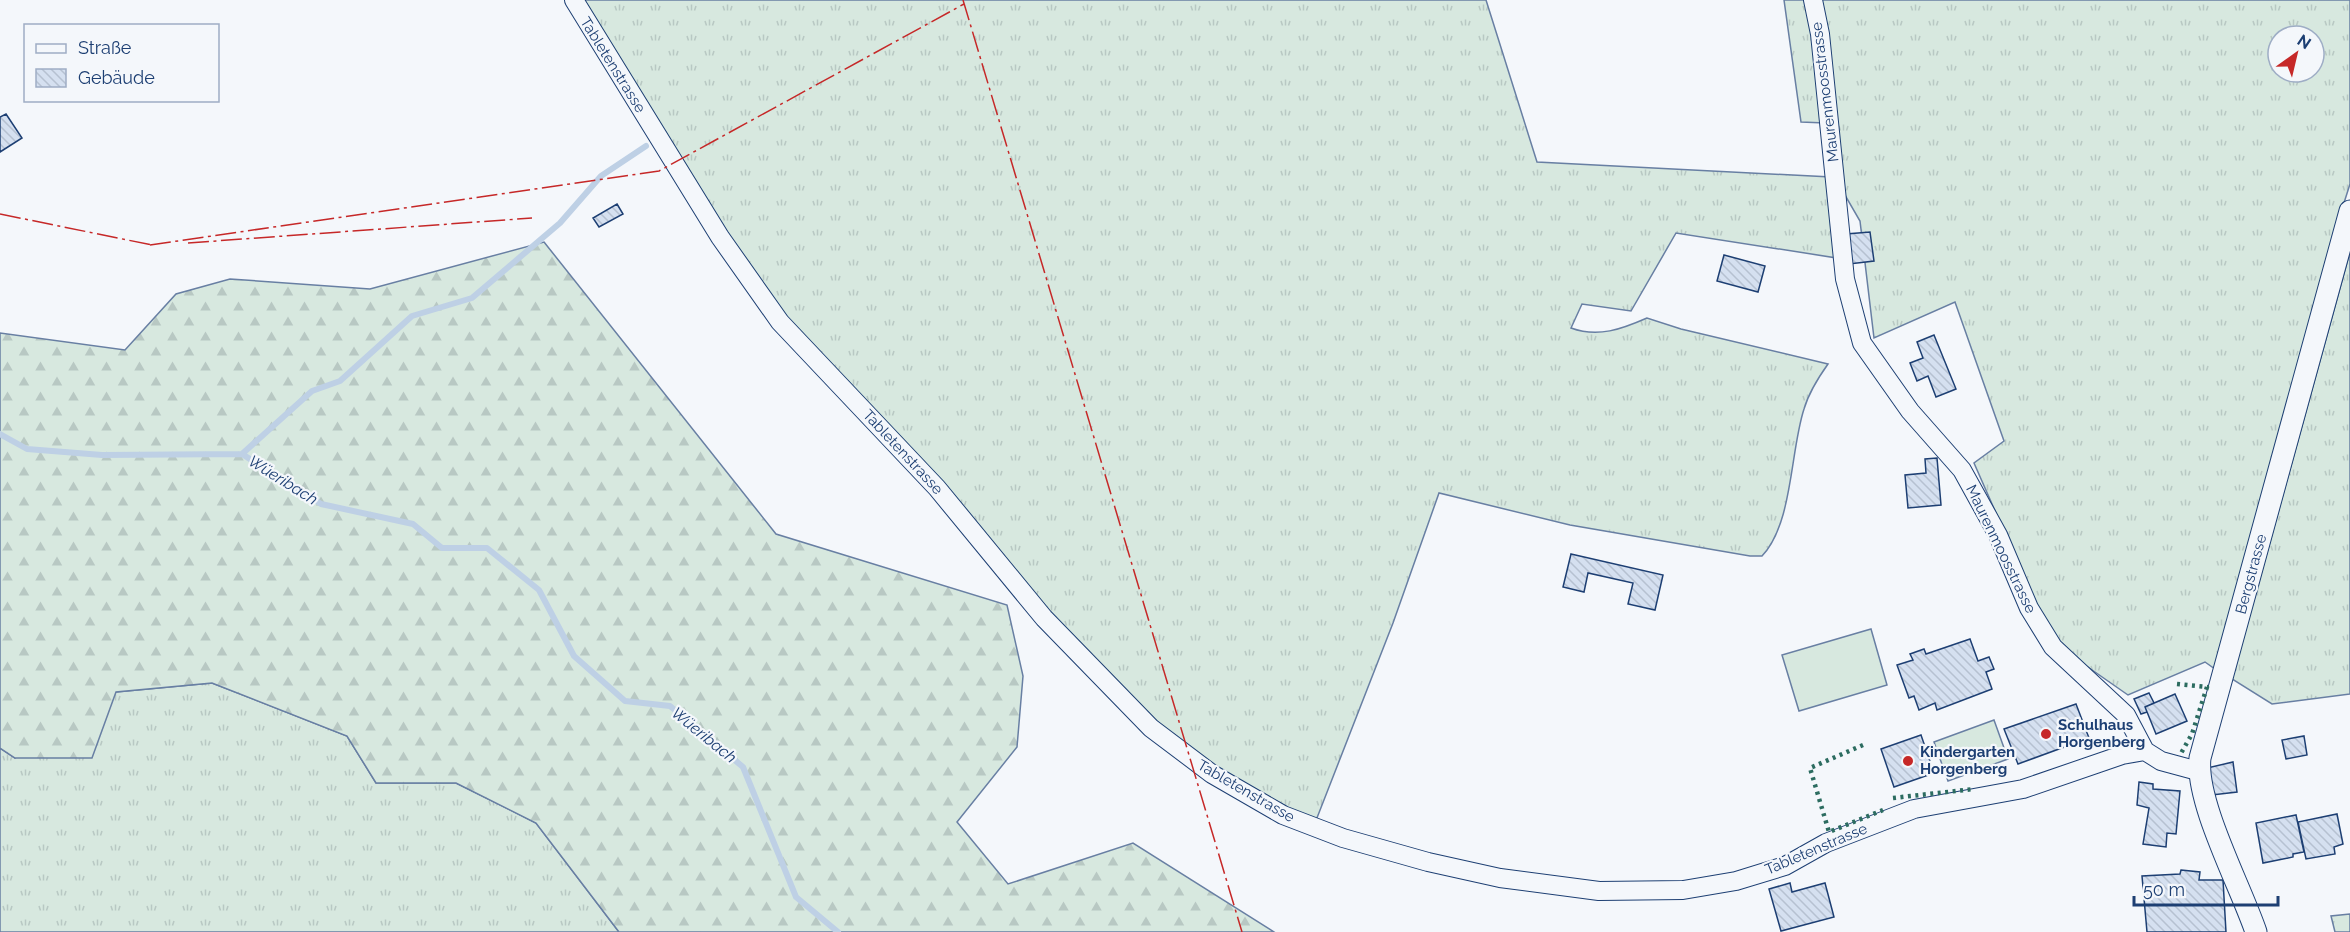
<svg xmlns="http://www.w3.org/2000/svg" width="2350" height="932" font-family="Raleway,sans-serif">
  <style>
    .grass { fill: url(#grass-tufts); stroke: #687fa3; stroke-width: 1.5; fill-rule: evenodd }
    .forest { fill: url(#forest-firs); stroke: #687fa3; stroke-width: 1.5 }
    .pitch { fill: #d7e8df; stroke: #687fa3; stroke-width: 1.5 }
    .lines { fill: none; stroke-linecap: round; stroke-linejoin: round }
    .stream { stroke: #bed0e5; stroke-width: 6 }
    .building { fill: url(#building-back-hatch); stroke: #1d3f73; stroke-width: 1.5 }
    .minor-casing { stroke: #1d3f73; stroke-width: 20 }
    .tertiary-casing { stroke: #1d3f73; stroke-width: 23 }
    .minor { stroke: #f4f7fb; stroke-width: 18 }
    .tertiary { stroke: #f4f7fb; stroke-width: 21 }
    .hedge { stroke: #2c6c60; stroke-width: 4.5; stroke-dasharray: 3 4.5; stroke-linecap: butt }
    .power { stroke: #c62828; stroke-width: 1.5; stroke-dasharray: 21 4.5 3 4.5; stroke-linecap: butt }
    .poi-dot { fill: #c62828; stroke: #f4f7fb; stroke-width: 2 }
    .labels { text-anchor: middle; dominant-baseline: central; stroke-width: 4.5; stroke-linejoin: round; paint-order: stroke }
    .street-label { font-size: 15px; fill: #1d3f73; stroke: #f4f7fb }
    .poi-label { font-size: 15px; font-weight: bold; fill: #1d3f73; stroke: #f4f7fb; text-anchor: start }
    .water-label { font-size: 16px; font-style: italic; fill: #1d3f73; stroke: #f4f7fb }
  </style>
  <defs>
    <pattern id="grass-tufts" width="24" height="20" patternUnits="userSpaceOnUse" patternTransform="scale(1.5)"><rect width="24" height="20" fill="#d7e8df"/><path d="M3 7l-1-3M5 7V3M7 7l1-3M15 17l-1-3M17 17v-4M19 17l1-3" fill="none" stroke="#b8c8c3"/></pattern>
    <pattern id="forest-firs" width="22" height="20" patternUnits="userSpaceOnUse" patternTransform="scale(1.5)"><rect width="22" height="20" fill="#d7e8df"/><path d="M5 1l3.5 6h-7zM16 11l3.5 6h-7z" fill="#b8c8c3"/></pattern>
    <pattern id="building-back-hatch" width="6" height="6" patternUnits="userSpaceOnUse" patternTransform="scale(1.5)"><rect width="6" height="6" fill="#d5e0f0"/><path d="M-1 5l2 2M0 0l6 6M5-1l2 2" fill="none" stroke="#b6c1d1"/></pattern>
  </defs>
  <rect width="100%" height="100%" fill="#f4f7fb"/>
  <!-- grass -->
  <path class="grass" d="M579 0H1486L1537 162 1831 177 1837 258 1676 233 1631 311 1582 304 1571 328C1598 338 1622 329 1647 318L1681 329 1828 364C1818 378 1809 392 1804 409 1790 452 1793 523 1762 556H1750L1570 525 1439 493 1393 623 1315 823 1185 749 1067 634 785 318 740 257Z
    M1784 0H1807L1825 123 1801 122Z
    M1817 0H2350V184L2329 250 2215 669 2205 662 2128 695 2062 649 2036 604 1974 463 2004 441 1955 302 1874 338 1860 221 1842 190ZM2278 36H2314V72H2278Z
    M2350 252V694L2272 704 2232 679Z
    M212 683 347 736 376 783H456L536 823 619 932H0V748L15 758 116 692Z
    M2350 914V932H2335L2331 916Z"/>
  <!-- forest -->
  <path class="forest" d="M544 242 776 534 1007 605 1023 676 1017 747 957 822 1008 884 1133 843 1274 932H619L536 823 456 783H376L347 736 212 683 116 692 92 758H15L0 748V333L125 350 176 294 230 279 370 289Z"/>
  <!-- pitch -->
  <path class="pitch" d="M1871 629 1887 685 1799 711 1782 655Z
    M1994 720 2008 759 1948 781 1934 742Z"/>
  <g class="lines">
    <!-- stream -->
    <path class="stream" d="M0 434 27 449 102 455 242 454 321 504 413 524 442 548H487L539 590 574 656 625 701 670 706 743 767 796 897 838 932
      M242 454 312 391 340 381 412 316 472 298 560 223 601 176 646 146"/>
  </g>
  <!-- building -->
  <path class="building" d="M6 114 22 138 0 152V117Z
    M617 204 623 214 599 227 593 218Z
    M1870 232 1874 261 1849 264 1846 234Z
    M1724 255 1765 266 1758 292 1717 281Z
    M1934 335 1956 389 1936 397 1928 376 1917 381 1910 363 1923 358 1917 342Z
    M1937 458 1941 505 1908 508 1905 475 1926 473 1925 459Z
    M1571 554 1663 575 1655 610 1628 604 1633 583 1588 573 1584 592 1563 587Z
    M1970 639 1978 661 1989 657 1994 669 1986 672 1992 689 1937 710 1935 703 1919 710 1914 696 1909 698 1897 665 1913 660 1910 654 1924 649 1926 654Z
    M2149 693 2154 703 2145 707 2147 712 2141 714 2134 699Z
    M2175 694 2187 721 2156 734 2145 707Z
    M2076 704 2089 738 2018 764 2004 729Z
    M1921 735 1934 773 1894 787 1881 749Z
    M2304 736 2307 755 2286 759 2282 740Z
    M2233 762 2237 792 2212 795 2207 768Z
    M2139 782 2153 784V789L2180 791 2176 834 2167 833 2166 847 2143 844 2149 808 2137 805Z
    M2337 814 2343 844 2334 847 2335 854 2306 859 2298 822Z
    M2296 815 2304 852 2293 854V857L2263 863 2256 823Z
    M2181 870 2200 872 2199 880H2223L2226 932H2147L2142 876 2180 874Z
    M1790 883 1792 892 1825 883 1834 917 1781 931 1769 889Z"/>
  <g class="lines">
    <defs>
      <path id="minor" d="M574 0 720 237 780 322 937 488 1044 618 1151 728 1212 774 1283 815 1343 838 1428 862 1500 878 1599 891 1683 890 1736 881 1785 866 1826 843 1914 809 2023 789 2122 755 2145 751
        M1813 0 1820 34 1845 279 1862 343 1910 411 1962 470 1998 535 2029 608 2053 647 2126 715 2145 751 2161 761 2198 771"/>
      <path id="tertiary" d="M2256 932C2241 887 2195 802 2200 758L2350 211"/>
    </defs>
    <!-- minor casing -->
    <use href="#minor" class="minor-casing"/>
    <!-- tertiary casing -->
    <use href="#tertiary" class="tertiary-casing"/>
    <!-- minor -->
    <use href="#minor" class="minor"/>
    <!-- tertiary -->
    <use href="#tertiary" class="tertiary"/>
    <!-- hedge -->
    <path class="hedge" d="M2177 684 2207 687 2192 734 2180 755
      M1863 745 1810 768 1829 832 1883 810
      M1893 798 1974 789"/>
    <!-- power -->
    <path class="power" d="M963 0 1242 932
      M0 214 152 245
      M188 243 532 218
      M150 245 659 171 964 4"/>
  </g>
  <!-- markers -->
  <g class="poi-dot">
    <circle cx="2046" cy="734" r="6"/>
    <circle cx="1908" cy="761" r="6"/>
  </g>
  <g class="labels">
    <!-- street labels -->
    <g class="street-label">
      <text transform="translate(613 65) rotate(58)">Tabletenstrasse</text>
      <text transform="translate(1825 92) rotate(-97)">Maurenmoosstrasse</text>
      <text transform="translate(903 452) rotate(47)">Tabletenstrasse</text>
      <text transform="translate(2001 549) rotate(64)">Maurenmoosstrasse</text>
      <text transform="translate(2251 574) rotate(-75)">Bergstrasse</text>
      <text transform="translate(1246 791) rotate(30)">Tabletenstrasse</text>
      <text transform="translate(1816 849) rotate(-23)">Tabletenstrasse</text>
    </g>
    <!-- poi labels -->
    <g class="poi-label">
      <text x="2058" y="725">Schulhaus<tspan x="2058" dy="17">Horgenberg</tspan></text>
      <text x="1920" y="752">Kindergarten<tspan x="1920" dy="17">Horgenberg</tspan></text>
    </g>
    <!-- water labels -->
    <g class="water-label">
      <text transform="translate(283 480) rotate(32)">Wüeribach</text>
      <text transform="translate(704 735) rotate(39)">Wüeribach</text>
    </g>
  </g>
  <!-- legend -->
  <rect x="24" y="24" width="195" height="78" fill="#f4f7fb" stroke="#9eadc5" stroke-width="1.5"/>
  <rect x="36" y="44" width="30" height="9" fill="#f4f7fb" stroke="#9eadc5" stroke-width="1.5"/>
  <text x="78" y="54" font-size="18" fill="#1d3f73">Straße</text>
  <rect x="36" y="69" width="30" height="18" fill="url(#building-back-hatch)" stroke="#9eadc5" stroke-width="1.5"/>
  <text x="78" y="84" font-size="18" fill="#1d3f73">Gebäude</text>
  <!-- north arrow -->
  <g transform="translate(2296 54) rotate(34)"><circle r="28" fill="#f4f7fb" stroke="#9eadc5" stroke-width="1.5"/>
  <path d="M0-4.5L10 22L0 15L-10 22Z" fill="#c62828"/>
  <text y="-9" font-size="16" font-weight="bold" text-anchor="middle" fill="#1d3f73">N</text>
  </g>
  <!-- scale -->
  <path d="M2134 896v9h144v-9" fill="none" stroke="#1d3f73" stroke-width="3"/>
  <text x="2143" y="896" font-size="18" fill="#1d3f73" stroke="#f4f7fb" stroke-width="4.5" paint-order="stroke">50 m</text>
</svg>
